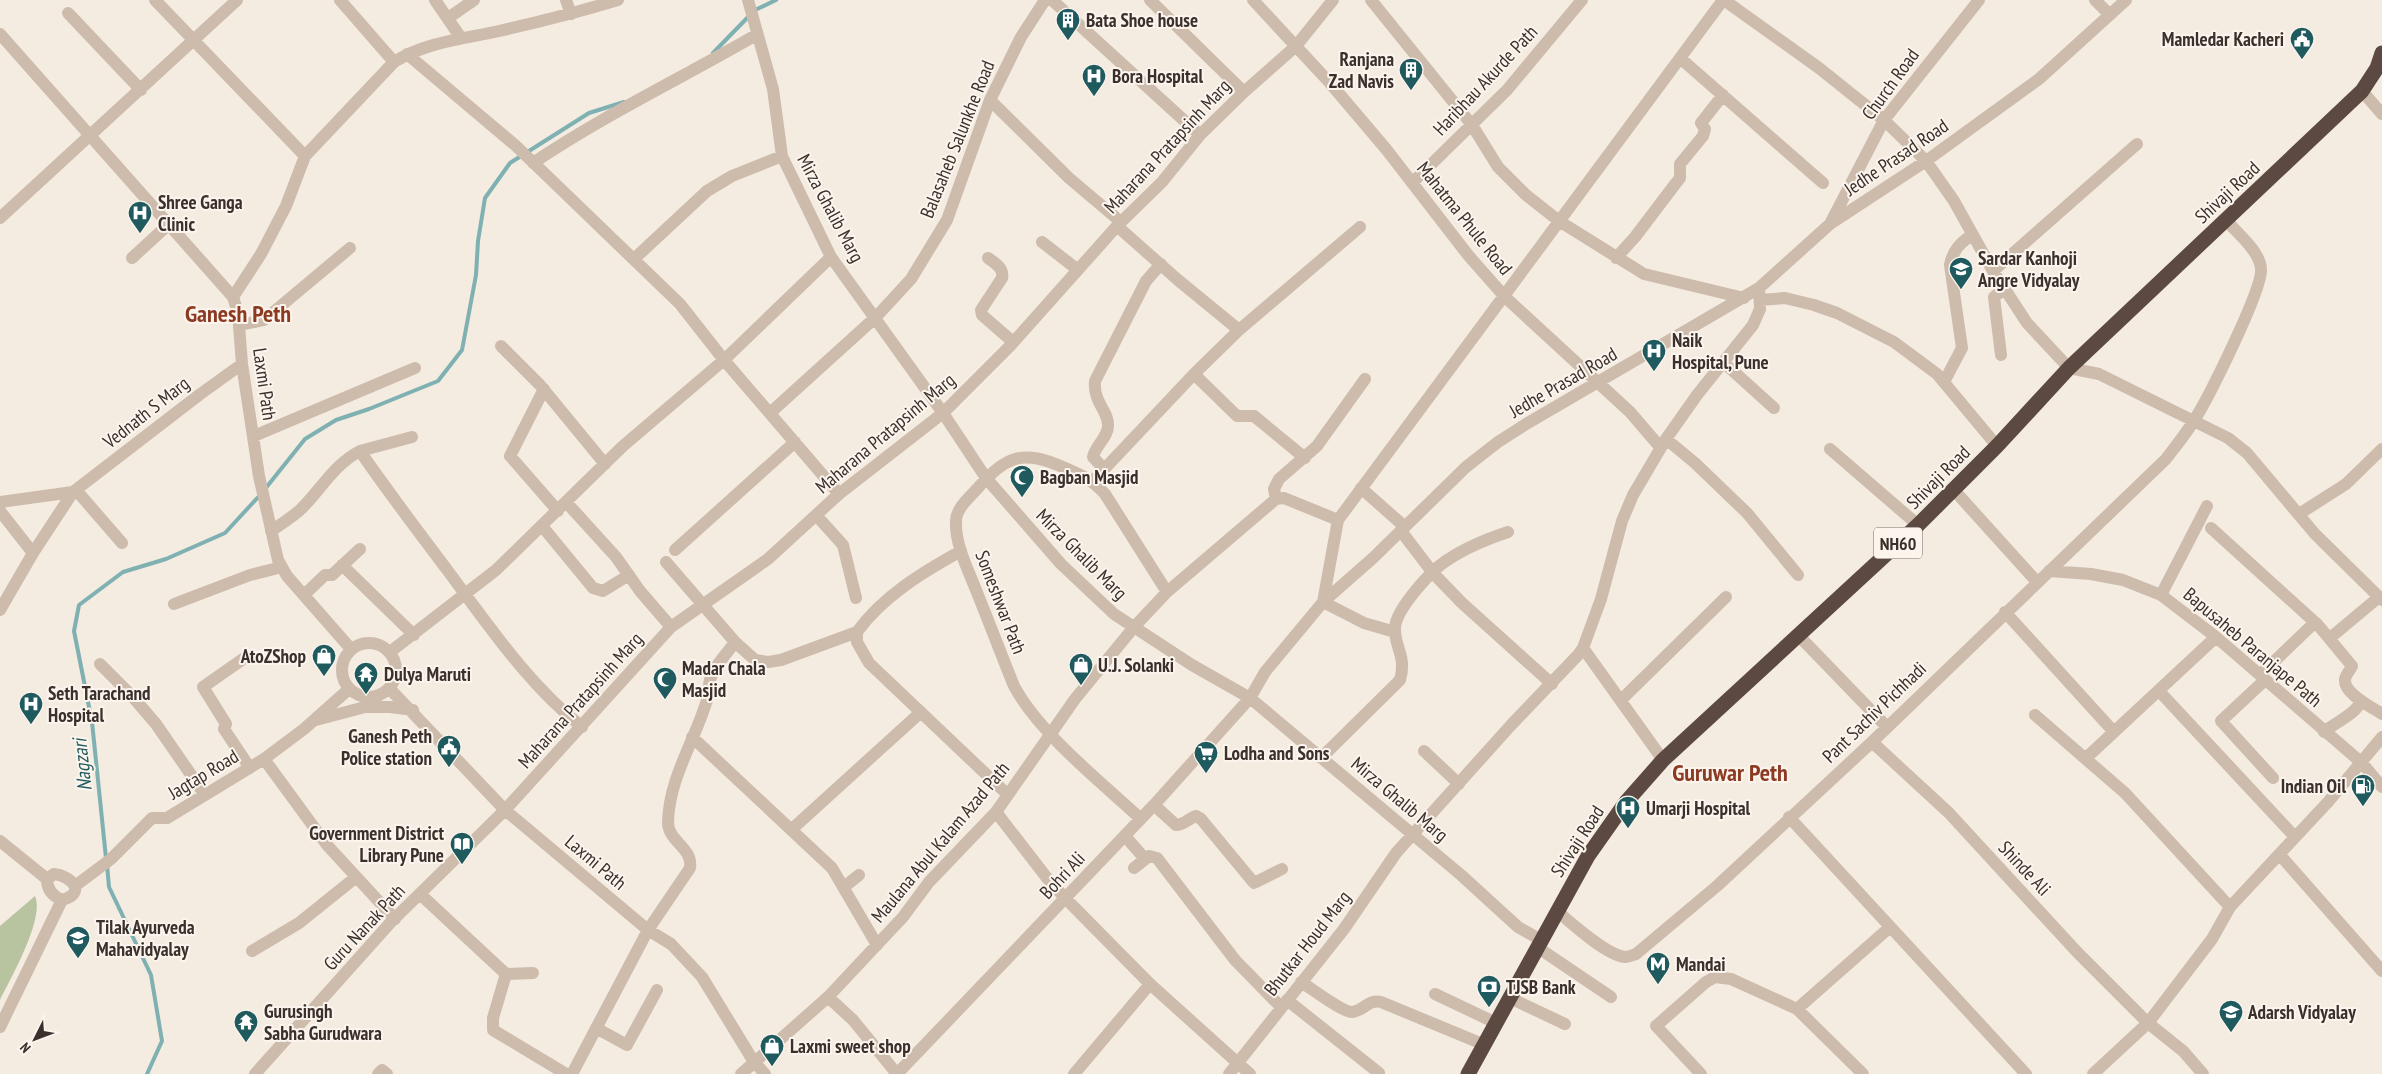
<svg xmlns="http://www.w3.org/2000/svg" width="2382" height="1074" font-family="'PT Sans Narrow',sans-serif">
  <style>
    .pitch { fill: #b8c4a0 }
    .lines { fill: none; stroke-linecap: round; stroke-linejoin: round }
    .stream { stroke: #7fb0b2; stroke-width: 4 }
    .minor { stroke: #cdbbac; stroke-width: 12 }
    .highway { stroke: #5c4a42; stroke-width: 15 }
    .labels { text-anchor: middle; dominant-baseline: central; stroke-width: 4; stroke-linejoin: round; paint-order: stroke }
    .shield { fill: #fbf5ee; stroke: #756b66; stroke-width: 1 }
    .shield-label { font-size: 18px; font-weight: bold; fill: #3b302b }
    .poi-label { font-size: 19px; font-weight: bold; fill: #3b302b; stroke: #fbf5ee; text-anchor: start }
    .street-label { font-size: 19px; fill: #3b302b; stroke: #fbf5ee }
    .water-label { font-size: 20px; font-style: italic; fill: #1f5a5e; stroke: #fbf5ee }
    .district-label { font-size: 24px; font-weight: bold; fill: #8c3b22; stroke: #fbf5ee }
  </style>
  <rect width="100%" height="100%" fill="#f4ebe1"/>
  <!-- pitch -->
  <path class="pitch" d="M35 896C45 918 11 978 0 1000V926Z"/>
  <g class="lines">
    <!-- stream -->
    <path class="stream" d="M755 10 776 0
      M713 53 750 15
      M265 489 305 439 336 420 369 409 438 381 462 350 476 275 478 241 485 198 510 163 589 113 624 102
      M106 858 92 722 74 631 79 605 123 572 166 559 225 533 261 494
      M107 865 109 887 151 975 162 1041 147 1074"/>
    <!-- minor -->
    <path class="minor" d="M155 0 305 156
      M340 0 394 62
      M435 0 461 38
      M566 0 571 14
      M748 0 773 89 782 156 831 257 943 413 986 478 1061 564 1114 614 1192 665 1250 698 1461 875 1518 927 1541 940
      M1052 0 1200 135
      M1150 0 1244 92
      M1253 0 1330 83 1386 149 1468 255 1505 297 1630 412 1660 447
      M1371 0 1472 125 1498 167 1526 195 1559 221 1644 274 1744 298
      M1724 0 1819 68 1884 120 1926 161 1954 201 1993 271 2027 323 2069 368 2099 374 2228 438 2247 453 2315 534 2382 600
      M2095 0 2110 15
      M68 13 141 90
      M448 18 474 0
      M0 34 233 297 238 313 242 364 259 476 278 560 287 576 351 649
      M407 54 515 145 680 304 724 360 839 494
      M1680 58 1823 183
      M2362 91 2382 114
      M990 100 1069 178 1121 222
      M533 163C604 115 682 78 756 35
      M1412 183 1507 90 1582 0
      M0 218 237 0
      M1831 222 1884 120 1979 0
      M1117 226 1178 280 1239 330
      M1042 242 1078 270
      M132 258 169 224
      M988 258C995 263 1004 268 1002 278L981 310 982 315 1013 342
      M1616 258 1635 237 1676 183 1680 178V164L1703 136 1705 129 1701 123 1723 95
      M634 259 707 191 732 176 782 156
      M1993 271 2137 144
      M233 297 261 254 286 206 305 156 394 62C426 42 463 39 499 31 539 22 578 12 618 0
      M1760 300 1785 298 1814 305 1837 313 1894 342 1937 374 1997 446
      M240 325 264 320 350 248
      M501 346 540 385 605 464
      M2001 355 1994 297 2004 289
      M1723 362 1774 408
      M1194 374 1237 416H1254L1305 458
      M1944 382 1962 348 1950 265C1953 250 1960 243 1972 235
      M544 389 510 456 558 511
      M770 413 876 317 911 279 947 220 990 100 1021 37 1045 0
      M254 436 415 368
      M1666 439 1695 463 1747 513 1798 575
      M1830 449 1918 525
      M360 451C388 492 418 531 448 571 489 626 528 684 582 727
      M1103 468 1093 457C1095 446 1108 437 1108 426 1109 411 1093 403 1095 381L1146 281 1161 264
      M1093 481 1194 374 1239 330 1360 227
      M1361 488 1405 527
      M1953 489 2037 582
      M76 490 122 543
      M1276 499 1274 489 1279 479 1317 446 1365 379
      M0 502 73 492
      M566 502 616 557 640 591 671 627
      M0 511 33 553
      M2299 514 2346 484 2382 449
      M816 515 843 545 856 598
      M542 526 593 588 603 591 629 575
      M2211 528 2318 625 2352 666C2350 671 2345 675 2345 680 2344 694 2372 707 2382 714
      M271 531C281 524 291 518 300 510 321 490 333 465 360 451L412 437
      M1401 531 1433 573 1462 603 1552 684
      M675 550 795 442
      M961 551C923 572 883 596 857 632V642L869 663 1008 795
      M666 562 735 642 755 660 768 662 781 660 857 632
      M342 565 414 635
      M2049 571 2091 574 2123 580 2161 595 2216 637 2362 763 2382 787
      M304 595 325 575H332L360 549
      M2161 595 2207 506
      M174 604 250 575 282 567
      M0 610 33 553 73 492 199 395 242 364
      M2005 612 2114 732
      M1395 632 1364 623 1323 602 1338 520 1723 0
      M1798 635 1886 726
      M2330 638 2379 597
      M342 670a27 27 0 1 1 54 0a27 27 0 1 1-54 0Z
      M1583 648 1663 760
      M390 652 496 570 623 446 724 360 831 257
      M243 659 203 687 226 724 224 729 250 768
      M100 664 132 696 156 724 205 795
      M2260 675 2310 627
      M2265 680 2221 721 2273 778
      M389 688 505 810 648 930 671 944 702 977 754 1062 765 1074
      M2159 691 2295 837
      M1621 700 1726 597
      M2035 715 2125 793 2230 907
      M316 720 365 707H390L413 710
      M2324 732C2336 722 2356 714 2361 701
      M692 737 832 868 877 945
      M1872 742 1949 813 2077 952 2148 1023 2183 1051 2203 1074
      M1424 751 1459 784
      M1321 758 1400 680C1407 655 1394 648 1395 627 1397 608 1432 569 1449 559 1467 547 1487 539 1508 532
      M2086 758 2216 637
      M264 759 327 845 395 919
      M1154 805 1176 825C1184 825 1189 818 1196 816L1201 819 1254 883 1282 869
      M996 812 1047 878 1066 899 1150 984 1250 1074
      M1789 817 2026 1074
      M1141 819C1101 782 1039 733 1014 686 1001 654 989 622 976 590 968 569 955 545 956 521 956 509 968 499 976 490 1007 455 1022 449 1065 468 1083 476 1091 479 1105 494L1167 592
      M791 830 921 712
      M1125 836 1145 859
      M0 841 47 879
      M2280 855 2382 971
      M1134 868 1149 856 1157 858 1235 960 1281 1007
      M54 874C72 876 87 893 62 900 52 896 47 889 47 879Z
      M75 886 111 859 152 818H167L264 759 304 729 349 689
      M844 887 859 875
      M420 894 506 974 493 1018V1030L566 1074
      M1557 911C1571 923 1606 955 1625 957 1628 957 1633 955 1636 954L1717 886 1872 742 2166 459C2175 447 2185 435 2193 422 2207 401 2263 289 2261 269 2260 251 2237 233 2226 220
      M1537 947 1611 997
      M252 951 299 923 355 878
      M506 974 533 973
      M1301 982C1311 988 1342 1012 1352 1012 1364 1011 1368 999 1381 1002L1485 1045
      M1435 994 1496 1023
      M828 997 853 1020 897 1074
      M1510 998 1565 1024
      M1287 1000 1379 1073
      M1797 1009 1889 928
      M0 1027 62 900
      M596 1028 627 1045 657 990
      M255 1074 391 922 505 810 671 627 768 559 839 494 943 413 1010 346 1117 226 1162 182 1200 135 1244 92 1296 46 1333 0
      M378 1074 382 1070 387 1074
      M572 1074 648 930 690 868C693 847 668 842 668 822 669 779 694 742 706 703 709 696 708 687 710 680 714 666 727 654 735 642
      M741 1074 828 997 903 917 929 882 996 812 1075 699 1134 627 1167 592 1276 499 1284 498 1338 520
      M897 1074 1154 805 1250 698 1265 672 1323 602 1373 558 1466 467 1498 442 1526 424 1759 288 1830 224 1926 161 2039 79 2126 0
      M1074 1074 1150 984
      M1229 1074 1344 929 1396 853 1512 724 1578 655 1583 648 1601 599 1622 521 1633 495 1666 439 1697 395 1753 325 1760 309 1759 288
      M1701 1074 1656 1026 1706 982 1715 977 1731 979 1797 1009 1863 1074
      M2093 1074 2148 1023 2212 939 2230 907 2328 802 2382 737"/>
    <!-- highway -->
    <path class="highway" d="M1468 1074 1588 856 1626 802 1663 760 1918 525 1997 446 2069 368 2362 91 2377 68 2382 53"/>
  </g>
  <!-- icons -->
  <defs>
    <symbol id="building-pin" viewBox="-11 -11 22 30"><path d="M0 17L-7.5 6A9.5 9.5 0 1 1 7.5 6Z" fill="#1f5a5e" stroke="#fbf5ee"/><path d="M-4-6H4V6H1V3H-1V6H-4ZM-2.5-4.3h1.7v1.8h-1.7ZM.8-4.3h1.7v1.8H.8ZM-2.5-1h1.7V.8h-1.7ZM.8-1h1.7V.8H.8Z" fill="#fff"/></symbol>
    <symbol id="civic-pin" viewBox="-11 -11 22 30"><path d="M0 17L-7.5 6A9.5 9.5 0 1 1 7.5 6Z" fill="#1f5a5e" stroke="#fbf5ee"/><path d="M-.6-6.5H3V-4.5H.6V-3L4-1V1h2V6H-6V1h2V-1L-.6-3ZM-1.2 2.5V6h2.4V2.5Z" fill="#fff"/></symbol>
    <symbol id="hospital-pin" viewBox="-11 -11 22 30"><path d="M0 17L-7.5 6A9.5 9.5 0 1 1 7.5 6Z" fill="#1f5a5e" stroke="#fbf5ee"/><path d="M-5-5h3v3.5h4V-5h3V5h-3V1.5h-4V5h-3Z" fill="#fff"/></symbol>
    <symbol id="school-pin" viewBox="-11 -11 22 30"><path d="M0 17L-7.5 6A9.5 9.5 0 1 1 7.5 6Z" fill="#1f5a5e" stroke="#fbf5ee"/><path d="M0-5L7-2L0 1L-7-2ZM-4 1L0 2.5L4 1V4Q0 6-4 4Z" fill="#fff"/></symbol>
    <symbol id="mosque-pin" viewBox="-11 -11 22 30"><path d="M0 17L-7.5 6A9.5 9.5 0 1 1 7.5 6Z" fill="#1f5a5e" stroke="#fbf5ee"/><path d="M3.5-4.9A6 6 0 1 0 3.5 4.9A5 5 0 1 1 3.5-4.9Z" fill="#fff"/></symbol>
    <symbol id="shop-pin" viewBox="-11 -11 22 30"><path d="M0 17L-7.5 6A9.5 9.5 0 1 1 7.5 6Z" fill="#1f5a5e" stroke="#fbf5ee"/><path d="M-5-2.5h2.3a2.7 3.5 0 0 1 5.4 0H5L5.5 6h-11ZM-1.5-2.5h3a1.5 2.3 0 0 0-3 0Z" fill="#fff"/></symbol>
    <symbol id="temple-pin" viewBox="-11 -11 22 30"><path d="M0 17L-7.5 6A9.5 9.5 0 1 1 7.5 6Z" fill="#1f5a5e" stroke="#fbf5ee"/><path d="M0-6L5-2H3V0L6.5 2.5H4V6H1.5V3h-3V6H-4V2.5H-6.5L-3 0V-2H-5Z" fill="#fff"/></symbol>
    <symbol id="supermarket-pin" viewBox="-11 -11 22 30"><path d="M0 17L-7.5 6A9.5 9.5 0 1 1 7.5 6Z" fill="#1f5a5e" stroke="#fbf5ee"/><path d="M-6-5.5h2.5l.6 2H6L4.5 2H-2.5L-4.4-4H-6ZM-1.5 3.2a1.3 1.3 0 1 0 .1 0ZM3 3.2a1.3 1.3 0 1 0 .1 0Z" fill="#fff"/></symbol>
    <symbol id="fuel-pin" viewBox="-11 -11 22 30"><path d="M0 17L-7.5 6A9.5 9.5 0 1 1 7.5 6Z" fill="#1f5a5e" stroke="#fbf5ee"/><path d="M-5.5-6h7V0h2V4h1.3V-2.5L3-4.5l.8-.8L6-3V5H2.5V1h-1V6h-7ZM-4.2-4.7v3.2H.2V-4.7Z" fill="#fff"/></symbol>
    <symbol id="library-pin" viewBox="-11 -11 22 30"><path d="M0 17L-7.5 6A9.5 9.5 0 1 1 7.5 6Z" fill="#1f5a5e" stroke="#fbf5ee"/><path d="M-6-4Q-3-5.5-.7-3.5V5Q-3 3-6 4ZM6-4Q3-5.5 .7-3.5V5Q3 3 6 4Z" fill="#fff"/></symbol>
    <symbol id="university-pin" viewBox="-11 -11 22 30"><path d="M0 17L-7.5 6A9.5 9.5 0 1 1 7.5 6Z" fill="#1f5a5e" stroke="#fbf5ee"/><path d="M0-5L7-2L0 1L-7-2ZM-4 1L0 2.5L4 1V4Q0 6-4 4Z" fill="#fff"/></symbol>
    <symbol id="metro-pin" viewBox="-11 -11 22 30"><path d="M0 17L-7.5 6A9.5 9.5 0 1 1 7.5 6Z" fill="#1f5a5e" stroke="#fbf5ee"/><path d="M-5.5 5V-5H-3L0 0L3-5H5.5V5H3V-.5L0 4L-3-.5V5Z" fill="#fff"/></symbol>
    <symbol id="bank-pin" viewBox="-11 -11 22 30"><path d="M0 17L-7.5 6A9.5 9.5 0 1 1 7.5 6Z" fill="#1f5a5e" stroke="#fbf5ee"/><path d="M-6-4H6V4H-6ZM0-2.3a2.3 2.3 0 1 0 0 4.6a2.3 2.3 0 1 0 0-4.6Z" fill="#fff"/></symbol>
  </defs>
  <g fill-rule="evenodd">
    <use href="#building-pin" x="1054" y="6" width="28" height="38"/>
    <use href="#civic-pin" x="2288" y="25" width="28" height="38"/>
    <use href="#building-pin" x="1397" y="56" width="28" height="38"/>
    <use href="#hospital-pin" x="1080" y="62" width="28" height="38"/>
    <use href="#hospital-pin" x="126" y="199" width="28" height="38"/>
    <use href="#school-pin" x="1947" y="255" width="28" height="38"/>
    <use href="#hospital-pin" x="1640" y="337" width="28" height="38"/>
    <use href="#mosque-pin" x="1008" y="463" width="28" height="38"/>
    <use href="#shop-pin" x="310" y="642" width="28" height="38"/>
    <use href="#shop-pin" x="1067" y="651" width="28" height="38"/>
    <use href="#temple-pin" x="352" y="660" width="28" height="38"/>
    <use href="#mosque-pin" x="651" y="665" width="28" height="38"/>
    <use href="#hospital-pin" x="17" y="690" width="28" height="38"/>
    <use href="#civic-pin" x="435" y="733" width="28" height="38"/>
    <use href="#supermarket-pin" x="1192" y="739" width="28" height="38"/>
    <use href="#fuel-pin" x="2349" y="772" width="28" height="38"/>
    <use href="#hospital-pin" x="1614" y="794" width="28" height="38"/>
    <use href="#library-pin" x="448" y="830" width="28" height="38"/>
    <use href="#university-pin" x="64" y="924" width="28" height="38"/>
    <use href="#metro-pin" x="1644" y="950" width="28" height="38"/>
    <use href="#bank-pin" x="1475" y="973" width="28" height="38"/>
    <use href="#school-pin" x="2217" y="998" width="28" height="38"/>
    <use href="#temple-pin" x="232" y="1008" width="28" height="38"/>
    <use href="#shop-pin" x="758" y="1032" width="28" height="38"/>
  </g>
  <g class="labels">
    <!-- shield labels -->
    <rect class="shield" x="1874" y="527.5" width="48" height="31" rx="4"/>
    <g class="shield-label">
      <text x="1898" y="543">NH60</text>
    </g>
    <!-- poi labels -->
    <g class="poi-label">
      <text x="1086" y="20">Bata Shoe house</text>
      <text x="2284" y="39" text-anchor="end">Mamledar Kacheri</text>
      <text x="1394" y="59" text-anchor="end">Ranjana<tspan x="1394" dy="22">Zad Navis</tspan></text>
      <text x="1112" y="76">Bora Hospital</text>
      <text x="158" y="202">Shree Ganga<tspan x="158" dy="22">Clinic</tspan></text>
      <text x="1978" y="258">Sardar Kanhoji<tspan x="1978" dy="22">Angre Vidyalay</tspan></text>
      <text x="1672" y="340">Naik<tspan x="1672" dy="22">Hospital, Pune</tspan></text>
      <text x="1040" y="477">Bagban Masjid</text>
      <text x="306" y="656" text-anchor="end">AtoZShop</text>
      <text x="1098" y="665">U.J. Solanki</text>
      <text x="682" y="668">Madar Chala<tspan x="682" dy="22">Masjid</tspan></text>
      <text x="384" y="674">Dulya Maruti</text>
      <text x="48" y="693">Seth Tarachand<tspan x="48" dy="22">Hospital</tspan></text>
      <text x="432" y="736" text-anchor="end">Ganesh Peth<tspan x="432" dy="22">Police station</tspan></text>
      <text x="1224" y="753">Lodha and Sons</text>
      <text x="2346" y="786" text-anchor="end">Indian Oil</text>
      <text x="1646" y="808">Umarji Hospital</text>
      <text x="444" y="833" text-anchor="end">Government District<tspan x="444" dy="22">Library Pune</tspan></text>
      <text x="96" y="927">Tilak Ayurveda<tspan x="96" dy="22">Mahavidyalay</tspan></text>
      <text x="1676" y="964">Mandai</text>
      <text x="1506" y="987">TJSB Bank</text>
      <text x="264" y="1011">Gurusingh<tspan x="264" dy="22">Sabha Gurudwara</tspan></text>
      <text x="2248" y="1012">Adarsh Vidyalay</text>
      <text x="790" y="1046">Laxmi sweet shop</text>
    </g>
    <!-- street labels -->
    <g class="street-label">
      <text transform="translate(1485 80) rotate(-47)">Haribhau Akurde Path</text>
      <text transform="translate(1890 84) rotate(-54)">Church Road</text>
      <text transform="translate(957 139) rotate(-68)">Balasaheb Salunkhe Road</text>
      <text transform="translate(1167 146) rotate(-47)">Maharana Pratapsinh Marg</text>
      <text transform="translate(1896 157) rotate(-34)">Jedhe Prasad Road</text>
      <text transform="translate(2227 192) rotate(-43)">Shivaji Road</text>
      <text transform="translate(831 208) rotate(62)">Mirza Ghalib Marg</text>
      <text transform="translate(1465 218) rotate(51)">Mahatma Phule Road</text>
      <text transform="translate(1563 382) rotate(-30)">Jedhe Prasad Road</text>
      <text transform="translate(265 384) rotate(82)">Laxmi Path</text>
      <text transform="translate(146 412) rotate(-38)">Vednath S Marg</text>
      <text transform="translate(885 433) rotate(-40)">Maharana Pratapsinh Marg</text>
      <text transform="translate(1938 477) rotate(-45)">Shivaji Road</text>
      <text transform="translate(1082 554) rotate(45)">Mirza Ghalib Marg</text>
      <text transform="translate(1001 602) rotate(69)">Someshwar Path</text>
      <text transform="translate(2253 647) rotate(40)">Bapusaheb Paranjape Path</text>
      <text transform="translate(580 700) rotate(-48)">Maharana Pratapsinh Marg</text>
      <text transform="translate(1874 712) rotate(-44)">Pant Sachiv Pichhadi</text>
      <text transform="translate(203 774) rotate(-31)">Jagtap Road</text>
      <text transform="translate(1400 799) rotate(40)">Mirza Ghalib Marg</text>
      <text transform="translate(1577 841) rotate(-57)">Shivaji Road</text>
      <text transform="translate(940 842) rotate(-50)">Maulana Abul Kalam Azad Path</text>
      <text transform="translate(596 862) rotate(40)">Laxmi Path</text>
      <text transform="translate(2025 868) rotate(47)">Shinde Ali</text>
      <text transform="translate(1062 875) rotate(-47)">Bohri Ali</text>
      <text transform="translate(364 927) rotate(-47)">Guru Nanak Path</text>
      <text transform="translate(1307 943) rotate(-52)">Bhutkar Houd Marg</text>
    </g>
    <!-- water labels -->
    <g class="water-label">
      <text transform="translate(82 765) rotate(-96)">Nagzari</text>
    </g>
    <!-- district labels -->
    <g class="district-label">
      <text x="238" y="313">Ganesh Peth</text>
      <text x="1730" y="772">Guruwar Peth</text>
    </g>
  </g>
  <!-- north arrow -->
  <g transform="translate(35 1039) rotate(228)" stroke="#fbf5ee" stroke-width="4" paint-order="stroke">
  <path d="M0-4L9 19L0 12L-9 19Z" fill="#3b302b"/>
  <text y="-8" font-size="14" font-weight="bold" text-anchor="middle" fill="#3b302b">N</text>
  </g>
</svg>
